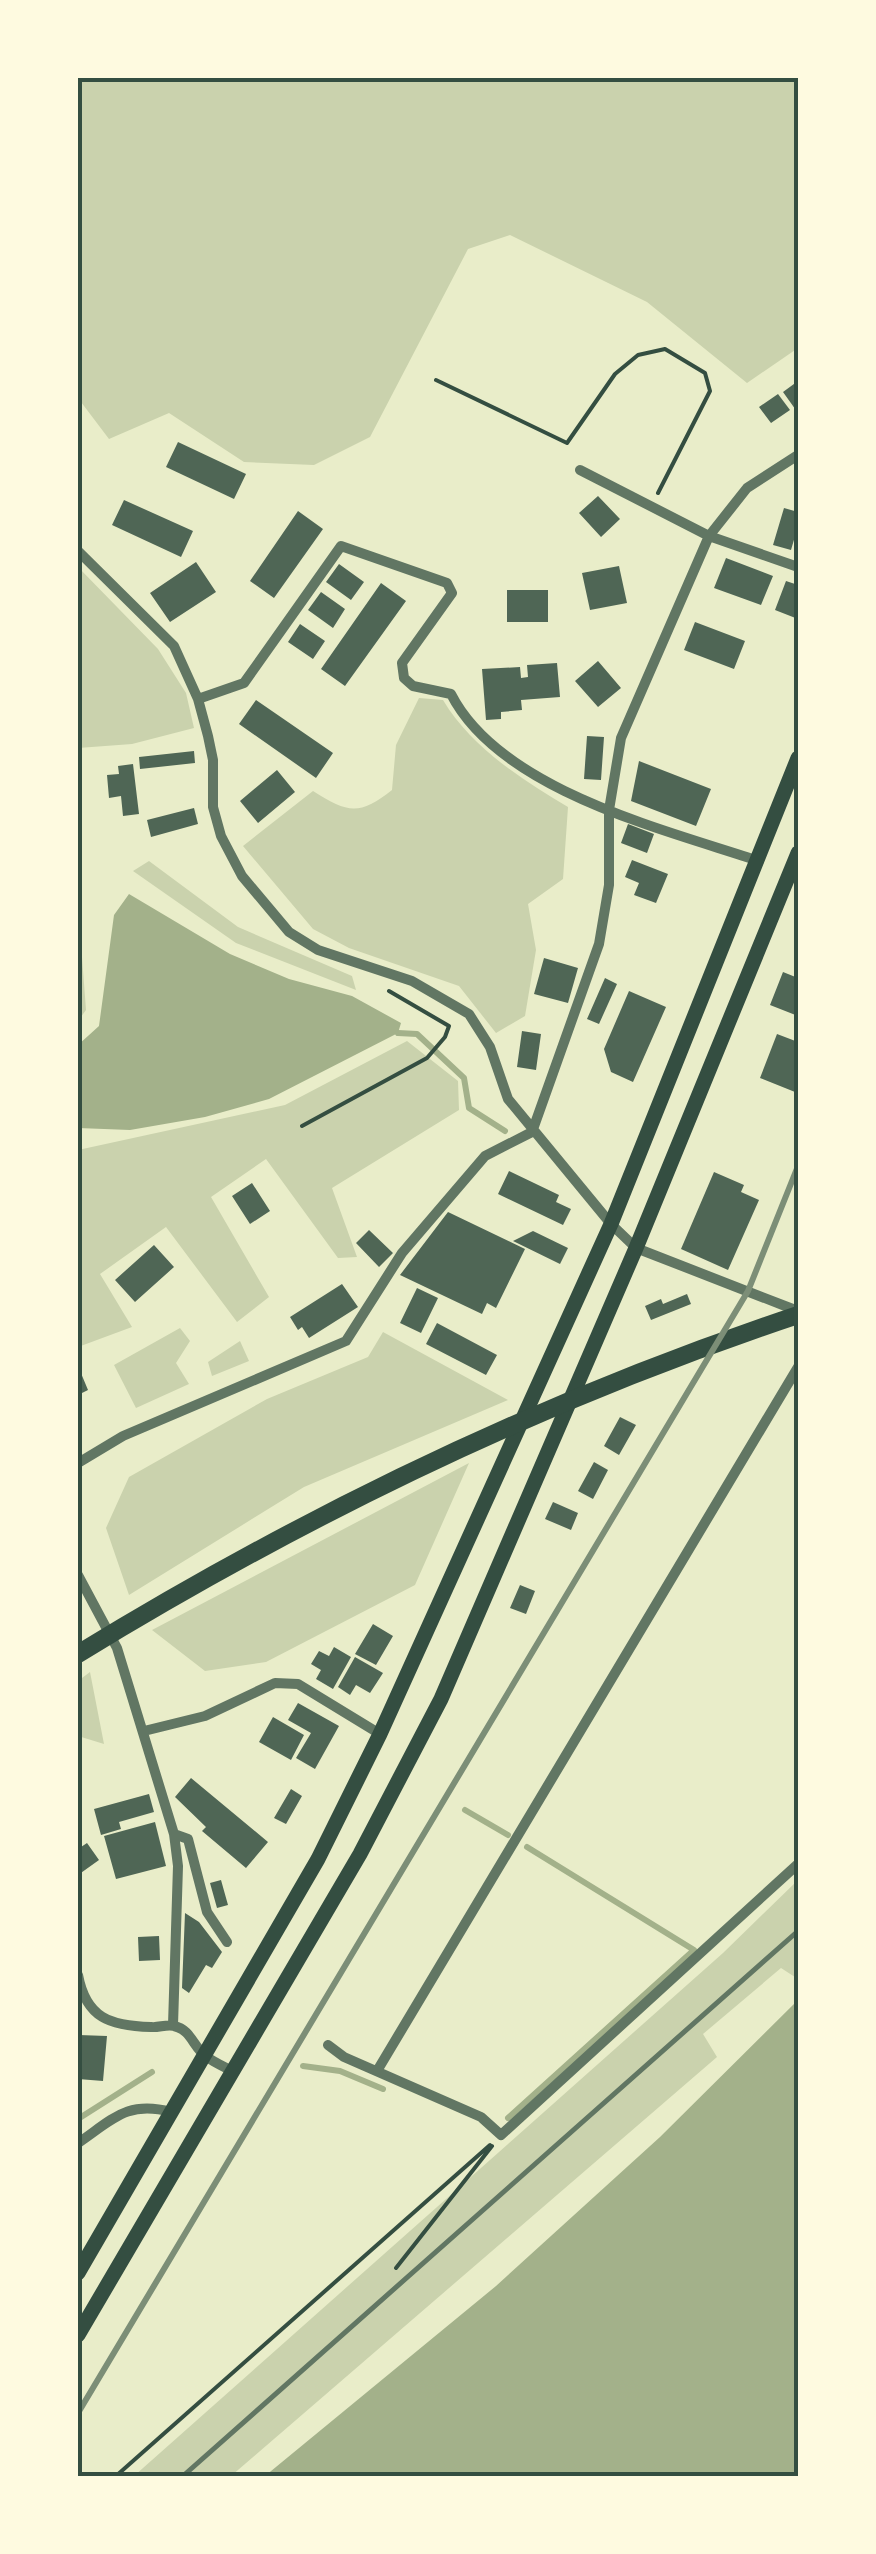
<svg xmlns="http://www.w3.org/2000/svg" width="876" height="2554" font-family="'Noto Serif',serif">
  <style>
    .green { fill: #cad2ad }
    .water { fill: #a3b18a }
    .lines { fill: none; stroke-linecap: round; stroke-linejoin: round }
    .stream { stroke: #a3b18a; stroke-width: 6 }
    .building { fill: #4f6655 }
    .path { stroke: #344e41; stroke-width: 4 }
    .service { stroke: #617663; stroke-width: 5 }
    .minor { stroke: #617663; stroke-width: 10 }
    .trunk { stroke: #344e41; stroke-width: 15 }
    .motorway { stroke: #344e41; stroke-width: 18 }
    .rail { stroke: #7c8e77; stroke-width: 6 }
    .neatline { fill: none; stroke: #344e41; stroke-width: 4 }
  </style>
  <rect width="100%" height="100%" fill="#e9edc9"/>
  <!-- green -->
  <path class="green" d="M78 78H798V348L747 383 647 302 510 235 468 249 370 437 314 465 244 462 169 413 109 439 78 398Z
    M78 567 158 649 186 693 194 728 132 744 78 748Z
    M419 698 443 700C471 747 522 780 568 807L563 879 528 904 536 950 525 1016 496 1033 459 986 349 948 313 929 243 846 313 791C348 813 359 816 392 790L396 745Z
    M149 861 238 927 352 976 356 990 236 943 133 871Z
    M78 904 86 1010 78 1021Z
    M407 1041 458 1081 459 1110 332 1188 357 1257 338 1258 266 1159 211 1197 269 1297 237 1322 166 1227 100 1274 132 1327 78 1347V1150L285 1105Z
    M180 1328 190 1341 176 1363 189 1384 136 1408 114 1365Z
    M383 1332 508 1400 304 1487 129 1595 106 1528 129 1477 267 1399 368 1357Z
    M240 1341 249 1361 212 1376 208 1362Z
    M469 1463 415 1585 266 1662 205 1671 152 1630Z
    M90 1672 104 1744 78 1736V1681Z
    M798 1880V1979L781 1968 703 2034 717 2057 231 2476H134L723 1953Z"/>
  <!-- water -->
  <path class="water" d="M129 894 230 954 289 979 352 996 401 1023 398 1033 269 1099 205 1117 130 1130 78 1128V1045L99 1026 114 915Z
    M798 2000V2476H265L496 2286 660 2137Z"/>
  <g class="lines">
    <!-- stream -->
    <path class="stream" d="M398 1033 417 1034 464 1078 469 1108 505 1131
      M465 1810 508 1835
      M303 2066 340 2071 383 2089
      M508 2118 694 1950 527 1847
      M78 2119 152 2072"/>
  </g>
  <!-- building -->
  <path class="building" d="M798 381V413L783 392Z
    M778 394 790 410 771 423 759 407Z
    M178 442 246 474 234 499 166 467Z
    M598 496 620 519 601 537 579 513Z
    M124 500 193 531 181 557 112 525Z
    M784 508 798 512V526L791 550 773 545Z
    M298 511 323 529 274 598 250 581Z
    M726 558 773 576 761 605 714 588Z
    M196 562 216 592 170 622 150 593Z
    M339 564 364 582 351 600 326 582Z
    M619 566 627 603 590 610 582 573Z
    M786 581 798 585V619L775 610Z
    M381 583 406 601 345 686 321 669Z
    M507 590H548V622H507Z
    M321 592 345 609 333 628 308 610Z
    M695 622 745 641 734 669 684 650Z
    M300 624 325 641 313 659 288 642Z
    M598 661 621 688 598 707 575 681Z
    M557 663 560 697 521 700 522 710 501 712V719L486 720 482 669 520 667 521 678 528 677 527 665Z
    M256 700 333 753 316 778 239 724Z
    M587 736 604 737 601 780 584 779Z
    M194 751 195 763 140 769 139 757Z
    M639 761 711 789 696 826 631 801Z
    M133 764 139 814 123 816 121 796 109 798 107 775 119 774 118 766Z
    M277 770 295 792 258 823 240 801Z
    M194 808 198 824 151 837 147 820Z
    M628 824 654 834 647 853 621 843Z
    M632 860 668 874 656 903 634 895 639 883 625 877Z
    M544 958 578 968 568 1003 534 994Z
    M783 972 798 978V1016L770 1005Z
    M605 978 617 984 599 1024 587 1019Z
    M629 991 666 1007 633 1082 611 1072 604 1049Z
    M522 1031 541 1034 536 1070 517 1067Z
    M777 1034 798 1042V1084L795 1092 760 1078Z
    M509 1171 559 1195 556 1202 571 1209 563 1225 498 1194Z
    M714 1172 744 1185 741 1192 759 1200 728 1270 681 1249Z
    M252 1183 270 1211 250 1224 232 1196Z
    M448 1212 525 1249 496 1308 487 1303 482 1314 400 1275Z
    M369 1230 393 1253 379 1267 356 1243Z
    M533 1231 568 1248 560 1264 513 1241Z
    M154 1245 174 1267 135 1302 115 1280Z
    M342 1284 358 1307 309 1338 302 1327 298 1330 290 1317Z
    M417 1288 438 1298 421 1333 400 1323Z
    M687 1294 691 1304 651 1320 645 1306 661 1299 663 1304Z
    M437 1323 497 1355 486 1375 426 1344Z
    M78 1366 88 1390 78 1395Z
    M620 1417 636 1425 619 1455 604 1446Z
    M594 1462 608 1470 593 1499 578 1491Z
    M553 1502 578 1513 571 1530 545 1519Z
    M520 1585 535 1591 526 1614 510 1608Z
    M373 1624 393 1636 376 1665 355 1654Z
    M334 1647 351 1657 333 1689 316 1679 321 1670 311 1664 319 1651 329 1656Z
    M355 1657 383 1673 370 1693 356 1685 350 1695 338 1687Z
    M298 1703 339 1726 315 1769 296 1758 311 1733 288 1720Z
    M273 1717 304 1735 291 1760 259 1742Z
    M191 1778 268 1842 246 1868 202 1831 206 1827 175 1797Z
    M291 1789 302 1796 286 1824 274 1818Z
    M149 1794 154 1812 119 1822 121 1829 101 1835 94 1809Z
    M155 1822 166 1866 116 1879 104 1836Z
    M87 1843 99 1860 78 1875V1849Z
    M221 1880 228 1905 217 1908 210 1883Z
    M185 1913 199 1922 222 1952 212 1968 206 1965 189 1993 182 1988Z
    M159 1936 160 1960 139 1961 138 1937Z
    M79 2035 107 2036 103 2081 78 2079Z"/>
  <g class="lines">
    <!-- path -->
    <path class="path" d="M436 380 567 443 615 374 638 355 665 349 705 373 710 391 658 493
      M302 1126 427 1058 445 1037 449 1026 389 991
      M396 2268 492 2146
      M116 2476 490 2145"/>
    <!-- service -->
    <path class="service" d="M183 2476 798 1931"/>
    <!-- minor -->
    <path class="minor" d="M580 470 709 536 798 567
      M78 551 174 646 198 699 208 736 213 760V807L221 836 242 876 289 932 318 950 412 981 469 1014 490 1047 508 1099 611 1224 636 1248 798 1311
      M198 699 244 683 341 546 447 583 452 593 402 663 404 678 413 686 451 694C500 790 663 829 759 861
      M78 1463 123 1436 346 1341 402 1253 485 1156 532 1132 599 944 609 885V810L621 738 709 536 747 488 798 455
      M78 1575 117 1648 174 1834 178 1866 173 2025
      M144 1731 205 1716 275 1683 298 1684 380 1734
      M174 1834 188 1839 207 1912 227 1942
      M78 1975C86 2018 110 2026 151 2027 158 2028 167 2024 174 2026 192 2030 193 2048 207 2057 215 2063 225 2067 234 2072
      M328 2045 344 2057 481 2117 501 2135 798 1864
      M377 2071 798 1367
      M78 2143C112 2120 127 2100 171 2112"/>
    <!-- trunk -->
    <path class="trunk" d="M78 2273 318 1859 380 1734 611 1224 798 758
      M78 2335 360 1854 441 1699 636 1248 798 853"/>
    <!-- motorway -->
    <path class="motorway" d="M78 1654C305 1515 545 1399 798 1315"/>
    <!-- rail -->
    <path class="rail" d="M78 2413 748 1291 798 1166"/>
  </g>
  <!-- border -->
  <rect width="876" height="2554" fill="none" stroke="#fefae0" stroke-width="160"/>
  <rect x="80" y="80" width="716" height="2394" class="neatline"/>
</svg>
